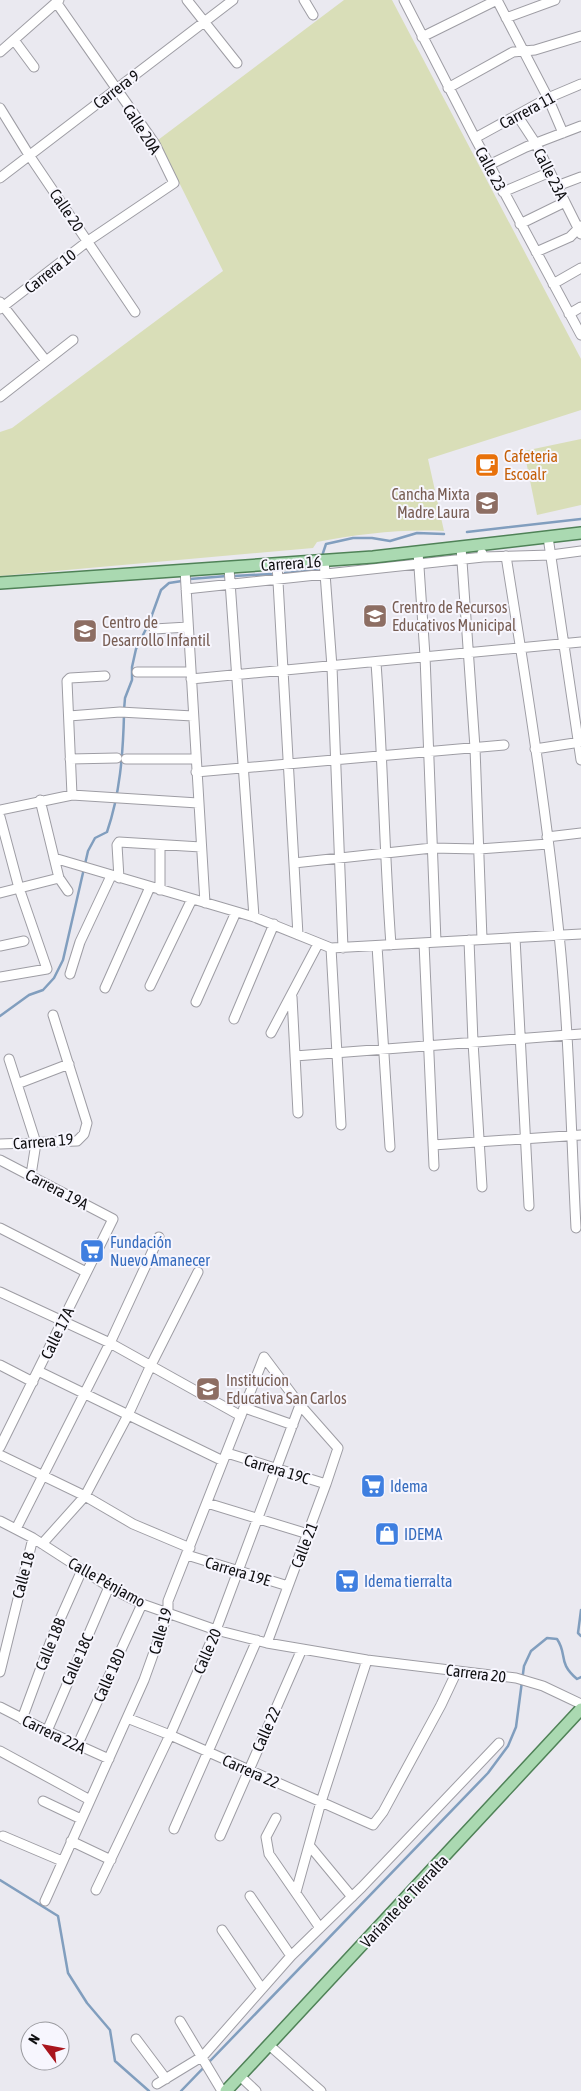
<svg xmlns="http://www.w3.org/2000/svg" width="581" height="2091" font-family="'Asap Condensed',sans-serif">
  <style>
    .green { fill: #d9deb8 }
    .lines { fill: none; stroke-linecap: round; stroke-linejoin: round }
    .stream { stroke: #819ebe; stroke-width: 2.5 }
    .minor-casing { stroke: #9e9da4; stroke-width: 11 }
    .major-casing { stroke: #4f8257; stroke-width: 14 }
    .minor { stroke: #fff; stroke-width: 9 }
    .major { stroke: #aad9b1; stroke-width: 11 }
    .labels { text-anchor: middle; dominant-baseline: central; stroke-width: 4; stroke-linejoin: round; paint-order: stroke }
    .street-label { font-size: 16px; fill: #0f0f11; stroke: #f7f6fe }
    .food-label { font-size: 16px; fill: #c56008; stroke: #f7f6fe; text-anchor: start }
    .education-label { font-size: 16px; fill: #785e54; stroke: #f7f6fe; text-anchor: start }
    .shop-label { font-size: 16px; fill: #366cbe; stroke: #f7f6fe; text-anchor: start }
  </style>
  <rect width="100%" height="100%" fill="#eae9f0"/>
  <!-- green -->
  <path class="green" d="M344 0H392L581 359V410L428 459 444 531C401 529 359 534 317 542L313 548 0 576V432L12 428 223 271 158 140Z
    M581 439V505L537 515 524 451Z"/>
  <g class="lines">
    <!-- stream -->
    <path class="stream" d="M467 532 581 519
      M323 553 326 544 353 538H372L390 541 417 533 444 534
      M285 573 317 570 318 568
      M234 576 271 574
      M190 579 227 576
      M124 710 125 698 132 680V667L136 649 149 623 161 590 169 583 182 581
      M0 1016 29 995 43 990 54 978 63 960 88 851 95 838 107 832C120 794 123 754 124 715
      M581 1610 578 1633 581 1636
      M0 1880 58 1916 68 1973 87 2003 110 2030 115 2061 149 2091
      M181 2091 488 1773 508 1746 516 1727 524 1666 531 1651 547 1638 557 1639C568 1655 557 1662 577 1679L581 1677"/>
    <defs>
      <path id="minor" d="M187 0 237 63
        M304 0 313 15
        M404 0 475 138 581 335
        M497 0 548 98 563 133
        M506 18 555 0
        M422 37 497 0
        M14 40 34 67
        M0 52 59 0
        M448 88 513 52 535 50 581 36
        M0 108 29 155 135 312
        M517 115 536 144 581 234
        M475 138 548 98 581 84
        M489 165 526 147 581 126
        M0 178 233 0
        M557 186 581 177
        M503 192 550 172
        M520 224 565 202
        M536 252 570 237 581 226
        M553 284 581 268
        M0 302 46 361
        M0 309 88 241 174 183 155 144 56 2
        M569 314 581 307
        M0 397 73 340
        M548 537 581 760
        M461 547 475 748 482 939
        M418 552 425 656 436 942
        M482 553 483 557 551 555 581 551
        M506 556C526 681 546 807 559 934 569 1031 571 1130 576 1228
        M324 560 332 667 343 948
        M277 564 298 935
        M229 568 254 917
        M185 570 205 903
        M186 589 483 557
        M154 629 188 627
        M376 663C383 757 384 851 391 945
        M137 672H191
        M191 679 581 642
        M69 716 120 712 193 716
        M535 749 581 742
        M70 759 117 758
        M126 759H196
        M196 772 504 745
        M72 795 67 681 70 678 105 676
        M40 800 59 878 68 891
        M0 810 72 795 198 803
        M0 817 19 888 47 969 0 977
        M547 837 581 833
        M160 845V890
        M54 858 254 917 331 948 581 934
        M294 863 432 848 479 849 548 844
        M119 878 117 845 119 842 201 847
        M0 893 59 878
        M515 938 529 1206
        M469 940 473 1042 482 1187
        M424 943 434 1166
        M0 946 24 941
        M377 946 390 1147
        M331 948 341 1125
        M70 974 80 942 111 876
        M150 986 192 899
        M105 988 150 887
        M292 997 298 1113
        M196 1002 236 912
        M234 1019 274 924
        M271 1033 318 944
        M295 1056 581 1034
        M9 1059 36 1143 31 1175
        M17 1084 69 1064
        M0 1144 77 1141 84 1134 87 1123 53 1015
        M433 1145 581 1135
        M0 1160 113 1219 0 1447
        M0 1228 86 1272
        M0 1292 110 1343 241 1416
        M264 1357 300 1405 338 1448 326 1484 267 1643
        M0 1365 33 1382
        M38 1371 223 1461
        M245 1408 293 1425
        M227 1453 326 1484
        M0 1455 85 1496 133 1524 190 1548
        M207 1503 308 1534
        M0 1521 33 1538 109 1587 142 1604 216 1630 267 1643 367 1660 516 1678 543 1686 581 1704
        M16 1529 110 1343 159 1237
        M42 1544 85 1496 128 1415 151 1365 198 1272
        M187 1555 288 1586
        M0 1672 33 1538
        M0 1707 47 1731 109 1759
        M127 1718 170 1735 373 1825 383 1812 441 1705 457 1671
        M22 1719 53 1635 82 1570
        M47 1731 109 1587
        M77 1746 142 1604
        M0 1751 90 1800
        M43 1801 81 1819
        M276 1818 266 1837 269 1854 320 1928
        M174 1829 257 1640
        M3 1836 62 1861
        M220 1836 302 1649
        M71 1841 111 1860
        M309 1845 352 1897
        M96 1890 170 1735 216 1630 300 1405
        M296 1892 321 1802 367 1660
        M250 1896 291 1956
        M45 1901 144 1680 168 1613V1601L264 1357
        M222 1930 262 1989
        M180 2021 222 2091
        M136 2039 166 2079
        M269 2045 321 2091
        M240 2076 256 2091
        M157 2084 203 2056 291 1956 362 1887 499 1743"/>
      <path id="major" d="M0 583 373 557 581 533
        M226 2091 581 1709"/>
    </defs>
    <!-- minor casing -->
    <use href="#minor" class="minor-casing"/>
    <!-- major casing -->
    <use href="#major" class="major-casing"/>
    <!-- minor -->
    <use href="#minor" class="minor"/>
    <!-- major -->
    <use href="#major" class="major"/>
  </g>
  <!-- icons -->
  <defs>
    <symbol id="cafe-square" viewBox="-11 -11 22 22"><rect x="-9" y="-9" width="18" height="18" rx="4" fill="#e8710a" stroke="#f7f6fe"/><path d="M-5.5-4.5H6V0H3Q3 3.5 0 3.5H-2.5Q-5.5 3.5-5.5 0ZM3-3.2v2h1.7v-2ZM-6 4.5H4V6H-6Z" fill="#fff"/></symbol>
    <symbol id="university-square" viewBox="-11 -11 22 22"><rect x="-9" y="-9" width="18" height="18" rx="4" fill="#8d6e63" stroke="#f7f6fe"/><path d="M0-5L7-2L0 1L-7-2ZM-4 1L0 2.5L4 1V4Q0 6-4 4Z" fill="#fff"/></symbol>
    <symbol id="supermarket-square" viewBox="-11 -11 22 22"><rect x="-9" y="-9" width="18" height="18" rx="4" fill="#3f7fe0" stroke="#f7f6fe"/><path d="M-6-5.5h2.5l.6 2H6L4.5 2H-2.5L-4.4-4H-6ZM-1.5 3.2a1.3 1.3 0 1 0 .1 0ZM3 3.2a1.3 1.3 0 1 0 .1 0Z" fill="#fff"/></symbol>
    <symbol id="school-square" viewBox="-11 -11 22 22"><rect x="-9" y="-9" width="18" height="18" rx="4" fill="#8d6e63" stroke="#f7f6fe"/><path d="M0-5L7-2L0 1L-7-2ZM-4 1L0 2.5L4 1V4Q0 6-4 4Z" fill="#fff"/></symbol>
    <symbol id="shop-square" viewBox="-11 -11 22 22"><rect x="-9" y="-9" width="18" height="18" rx="4" fill="#3f7fe0" stroke="#f7f6fe"/><path d="M-5-2.5h2.3a2.7 3.5 0 0 1 5.4 0H5L5.5 6h-11ZM-1.5-2.5h3a1.5 2.3 0 0 0-3 0Z" fill="#fff"/></symbol>
  </defs>
  <g fill-rule="evenodd">
    <use href="#cafe-square" x="473" y="451" width="28" height="28"/>
    <use href="#university-square" x="473" y="489" width="28" height="28"/>
    <use href="#university-square" x="361" y="602" width="28" height="28"/>
    <use href="#university-square" x="71" y="617" width="28" height="28"/>
    <use href="#supermarket-square" x="78" y="1237" width="28" height="28"/>
    <use href="#school-square" x="194" y="1375" width="28" height="28"/>
    <use href="#supermarket-square" x="359" y="1472" width="28" height="28"/>
    <use href="#shop-square" x="373" y="1520" width="28" height="28"/>
    <use href="#supermarket-square" x="333" y="1567" width="28" height="28"/>
  </g>
  <g class="labels">
    <!-- street labels -->
    <g class="street-label">
      <text transform="translate(116 89) rotate(-37)">Carrera 9</text>
      <text transform="translate(527 110) rotate(-28)">Carrera 11</text>
      <text transform="translate(142 129) rotate(57)">Calle 20A</text>
      <text transform="translate(491 169) rotate(62)">Calle 23</text>
      <text transform="translate(551 174) rotate(63)">Calle 23A</text>
      <text transform="translate(67 210) rotate(56)">Calle 20</text>
      <text transform="translate(50 271) rotate(-38)">Carrera 10</text>
      <text transform="translate(291 563) rotate(-4)">Carrera 16</text>
      <text transform="translate(43 1141) rotate(-5)">Carrera 19</text>
      <text transform="translate(57 1189) rotate(28)">Carrera 19A</text>
      <text transform="translate(57 1333) rotate(-64)">Calle 17A</text>
      <text transform="translate(277 1469) rotate(17)">Carrera 19C</text>
      <text transform="translate(304 1545) rotate(-69)">Calle 21</text>
      <text transform="translate(238 1571) rotate(17)">Carrera 19E</text>
      <text transform="translate(23 1575) rotate(-75)">Calle 18</text>
      <text transform="translate(107 1582) rotate(29)">Calle Pénjamo</text>
      <text transform="translate(160 1631) rotate(-74)">Calle 19</text>
      <text transform="translate(50 1644) rotate(-68)">Calle 18B</text>
      <text transform="translate(207 1651) rotate(-67)">Calle 20</text>
      <text transform="translate(77 1659) rotate(-66)">Calle 18C</text>
      <text transform="translate(476 1673) rotate(7)">Carrera 20</text>
      <text transform="translate(109 1675) rotate(-66)">Calle 18D</text>
      <text transform="translate(266 1729) rotate(-66)">Calle 22</text>
      <text transform="translate(54 1734) rotate(26)">Carrera 22A</text>
      <text transform="translate(251 1771) rotate(24)">Carrera 22</text>
      <text transform="translate(404 1901) rotate(-47)">Variante de Tierralta</text>
    </g>
    <!-- food labels -->
    <g class="food-label">
      <text x="504" y="456">Cafeteria<tspan x="504" dy="18">Escoalr</tspan></text>
    </g>
    <!-- education labels -->
    <g class="education-label">
      <text x="470" y="494" text-anchor="end">Cancha Mixta<tspan x="470" dy="18">Madre Laura</tspan></text>
      <text x="392" y="607">Crentro de Recursos<tspan x="392" dy="18">Educativos Municipal</tspan></text>
      <text x="102" y="622">Centro de<tspan x="102" dy="18">Desarrollo Infantil</tspan></text>
      <text x="226" y="1380">Institucion<tspan x="226" dy="18">Educativa San Carlos</tspan></text>
    </g>
    <!-- shop labels -->
    <g class="shop-label">
      <text x="110" y="1242">Fundación<tspan x="110" dy="18">Nuevo Amanecer</tspan></text>
      <text x="390" y="1486">Idema</text>
      <text x="404" y="1534">IDEMA</text>
      <text x="364" y="1581">Idema tierralta</text>
    </g>
  </g>
  <!-- north arrow -->
  <g transform="translate(45 2046) rotate(302)"><circle r="24" fill="#f7f6fe" stroke="#9a9a9f"/>
  <path d="M0-4L9 19L0 12L-9 19Z" fill="#a9151d"/>
  <text y="-8" font-size="14" font-weight="bold" text-anchor="middle" fill="#0f0f11">N</text>
  </g>
</svg>
